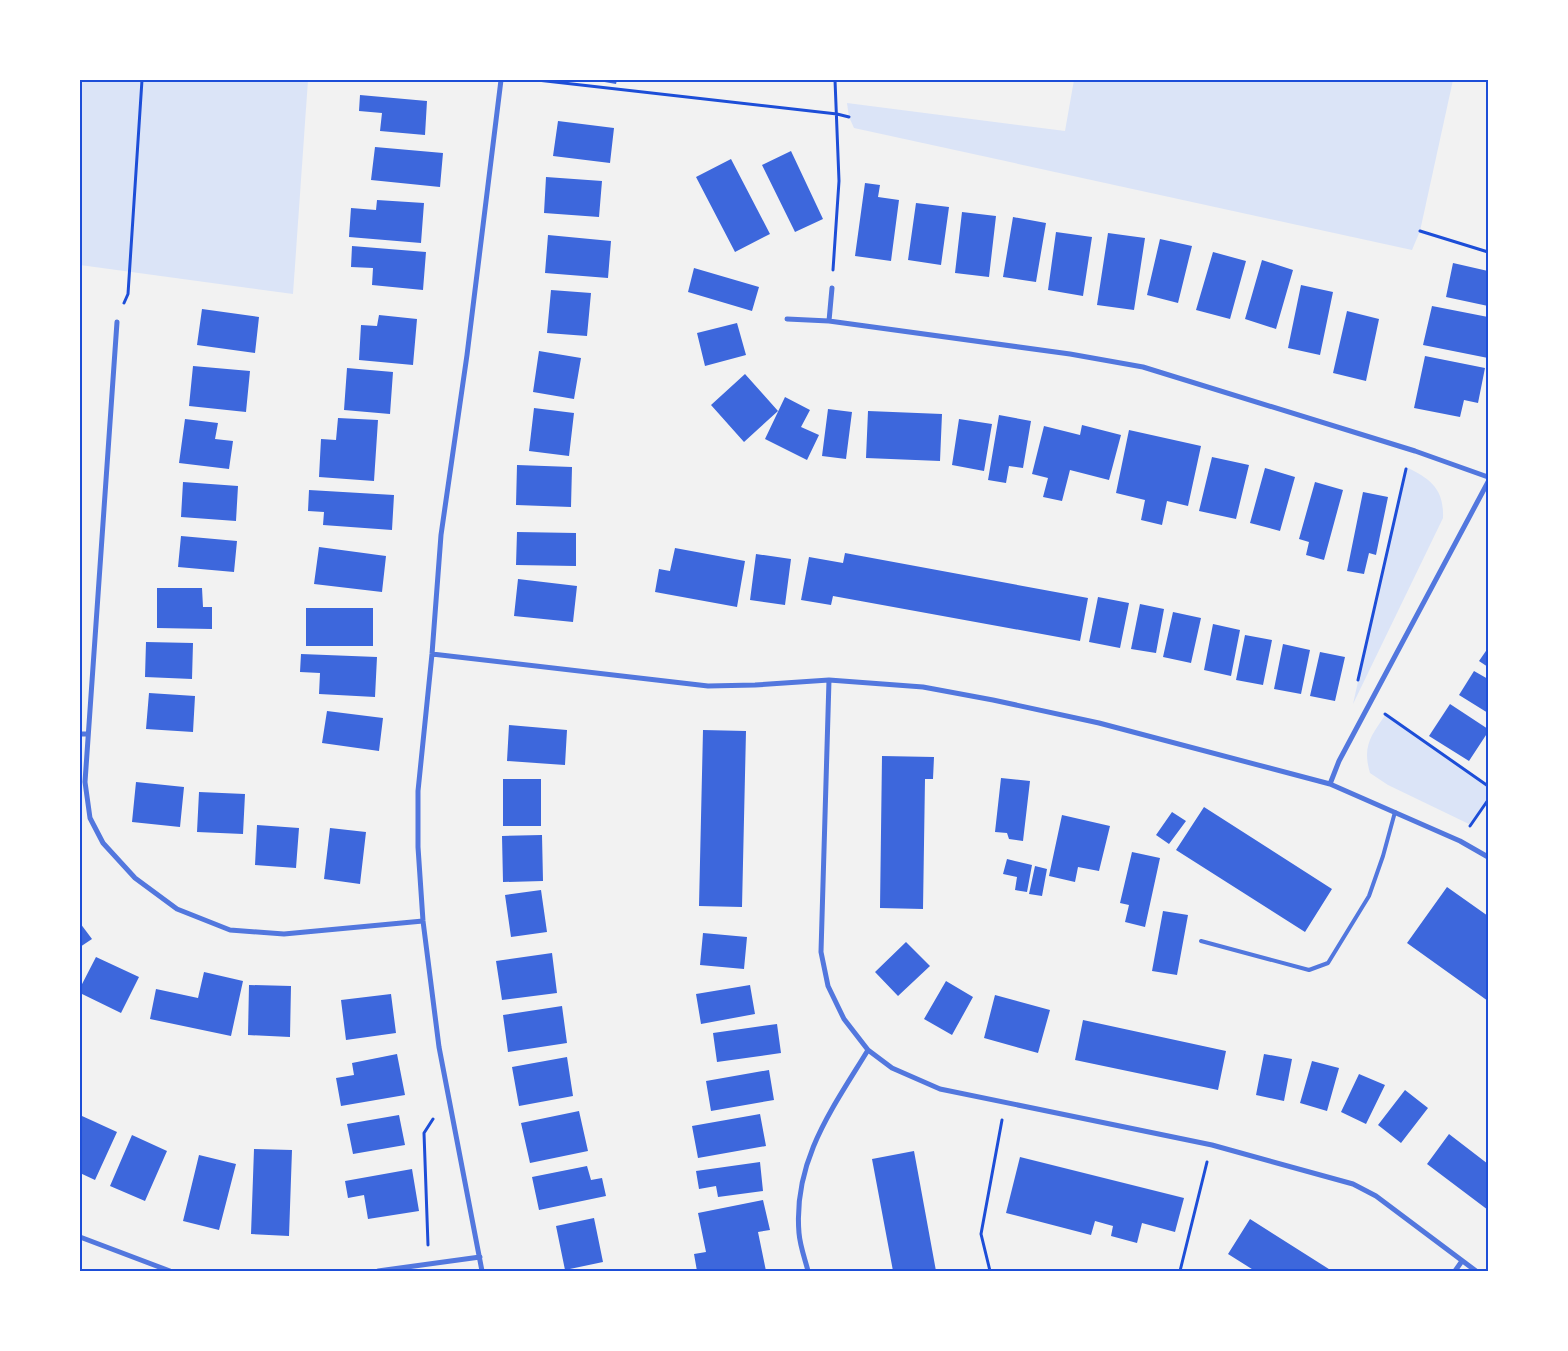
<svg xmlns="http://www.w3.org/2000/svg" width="1568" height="1351" font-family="Barlow,sans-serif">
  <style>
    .green { fill: #dbe4f7 }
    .building { fill: #3d67dc }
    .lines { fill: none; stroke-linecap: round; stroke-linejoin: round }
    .path { stroke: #1d4ed8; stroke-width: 3 }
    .service { stroke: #5277de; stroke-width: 4 }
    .minor { stroke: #5277de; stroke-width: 5 }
    .neatline { fill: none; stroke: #1d4ed8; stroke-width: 2 }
  </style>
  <rect width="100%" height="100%" fill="#f2f2f2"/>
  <!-- green -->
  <path class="green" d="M80 80H308L293 294 80 265Z
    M1074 80H1453L1420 231 1412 250 854 128 849 117 847 103 1065 131Z
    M1406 467C1431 479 1444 489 1443 518L1353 704Z
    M1386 714 1488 786V800L1471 825 1388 785 1370 773C1362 746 1371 736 1386 714Z"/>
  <!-- building -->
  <path class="building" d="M593 80H617L616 84Z
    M360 95 427 101 425 135 380 131 382 113 359 111Z
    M558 121 614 128 610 163 553 156Z
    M375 147 443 153 440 187 371 180Z
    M791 151 823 219 795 232 762 165Z
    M731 159 770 234 735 252 696 177Z
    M546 177 602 181 599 217 544 213Z
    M865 183 880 185 878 197 899 200 891 261 855 256Z
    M377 200 424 203 421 243 349 237 351 208 376 210Z
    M916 203 949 207 941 265 908 260Z
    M962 212 996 216 989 277 955 273Z
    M1013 217 1046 223 1036 282 1003 277Z
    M1056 232 1092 237 1083 296 1048 290Z
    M1108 233 1145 238 1134 310 1097 305Z
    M548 235 611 241 608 278 545 273Z
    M1160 239 1192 246 1178 303 1147 295Z
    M352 246 426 252 423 290 372 285 373 268 351 267Z
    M1213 252 1246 261 1230 319 1196 310Z
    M1262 260 1293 270 1276 329 1245 319Z
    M1453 263 1488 271V306L1446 297Z
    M694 268 759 287 752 311 688 292Z
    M1301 285 1333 292 1320 355 1288 348Z
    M551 290 591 293 587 336 547 333Z
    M1432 306 1488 317V358L1423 345Z
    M202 309 259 317 255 353 197 345Z
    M1347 311 1379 319 1366 381 1333 373Z
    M379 315 417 319 413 365 359 360 361 325 377 326Z
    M737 323 746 355 705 366 697 333Z
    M539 351 581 358 574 399 533 392Z
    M1425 356 1485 368 1478 403 1464 400 1460 417 1414 408Z
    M193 366 250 371 246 412 189 406Z
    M347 368 393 372 390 414 344 410Z
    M745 374 778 411 744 442 711 405Z
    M785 397 810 410 801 427 819 435 807 460 765 439Z
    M534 408 574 413 569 456 529 451Z
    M828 409 852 412 846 459 822 456Z
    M868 411 942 414 940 461 866 458Z
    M999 415 1031 421 1023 468 1009 466 1006 483 988 480Z
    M338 418 378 420 374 481 319 477 321 439 336 440Z
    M185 419 218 423 215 439 233 441 229 469 179 463Z
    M959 419 992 424 984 471 952 465Z
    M1082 425 1121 435 1109 480 1070 470 1062 501 1043 497 1048 478 1032 474 1044 426 1080 435Z
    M1129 430 1201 446 1188 506 1167 501 1162 525 1141 520 1145 500 1116 493Z
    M1212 457 1249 465 1236 519 1199 511Z
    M517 465 572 467 571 507 516 505Z
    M1265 468 1295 477 1280 531 1250 523Z
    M183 482 238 486 236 521 181 517Z
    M1315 482 1343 490 1324 560 1306 555 1309 542 1299 539Z
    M309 490 394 495 392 530 323 525 324 512 308 511Z
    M1363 492 1388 497 1376 555 1369 553 1364 574 1347 571Z
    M517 532 576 533V566L516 565Z
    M181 536 237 541 234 572 178 567Z
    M319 547 386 556 382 592 314 584Z
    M675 548 745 561 737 607 655 592 659 569 670 571Z
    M845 553 1088 598 1080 641 833 596 831 605 801 600 809 557 843 563Z
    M756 554 791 559 785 605 750 600Z
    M518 579 577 586 573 622 514 616Z
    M157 588H202L203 607H212V629L157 628Z
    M1098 597 1129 603 1120 648 1089 642Z
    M1140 604 1164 609 1156 653 1131 649Z
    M306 608H373V646H306Z
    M1173 612 1201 618 1191 663 1163 657Z
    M1213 624 1240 630 1231 676 1204 670Z
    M1245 635 1272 640 1263 685 1236 680Z
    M146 642 193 643 192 679 145 677Z
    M1283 644 1310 650 1301 694 1274 689Z
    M1488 648V667L1479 661Z
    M1320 652 1345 657 1335 701 1310 696Z
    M301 654 377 657 375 697 319 694 320 673 300 672Z
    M1474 671 1488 679V713L1459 695Z
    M149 693 195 696 193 732 146 729Z
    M1450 704 1488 729V732L1469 761 1429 736Z
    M327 711 383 718 379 751 322 743Z
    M509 725 567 730 565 765 507 761Z
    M703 730 746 731 742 907 699 906Z
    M882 756 934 757 933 779H925L923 909 880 908Z
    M1001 778 1030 781 1023 841 1009 839 1007 833 995 832Z
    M503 779H541V826H503Z
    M136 782 184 787 180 827 132 822Z
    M199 792 245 794 243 834 197 832Z
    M1204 807 1332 889 1305 932 1176 850Z
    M1172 812 1186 821 1169 844 1156 835Z
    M1062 815 1110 826 1099 871 1078 867 1075 882 1049 876Z
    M257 825 299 828 296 868 255 865Z
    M330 828 366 832 360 884 324 879Z
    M542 835 543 881 503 882 502 836Z
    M1132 852 1160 858 1145 927 1125 922 1129 905 1120 903Z
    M1007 859 1032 865 1027 892 1015 890 1017 877 1003 874Z
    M1035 866 1047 869 1042 896 1029 894Z
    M1447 887 1488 916V1001L1407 943Z
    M541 890 547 932 511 937 505 895Z
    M1163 911 1188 915 1177 975 1152 971Z
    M80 923 92 939 80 947Z
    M703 933 747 937 744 969 700 965Z
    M906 942 930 966 898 996 875 972Z
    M552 953 557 993 502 1000 496 961Z
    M96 957 139 977 121 1013 80 993V988Z
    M204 972 243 981 231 1036 150 1019 156 989 198 998Z
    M946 981 973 997 952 1035 924 1019Z
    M249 985 291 986 290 1037 248 1035Z
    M750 985 755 1014 701 1024 696 994Z
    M391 994 396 1033 346 1040 341 1000Z
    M995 995 1050 1010 1038 1053 984 1038Z
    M562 1006 567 1043 508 1052 503 1015Z
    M1083 1020 1226 1051 1218 1090 1075 1060Z
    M777 1024 781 1053 717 1062 713 1033Z
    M397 1054 405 1095 341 1106 336 1078 354 1075 352 1063Z
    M1264 1054 1292 1059 1284 1101 1256 1095Z
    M567 1057 573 1096 519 1106 512 1067Z
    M1312 1061 1339 1068 1327 1111 1300 1103Z
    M769 1070 774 1100 711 1111 706 1081Z
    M1359 1074 1385 1085 1366 1124 1341 1112Z
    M1405 1090 1428 1108 1401 1143 1378 1125Z
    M579 1111 588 1151 530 1163 521 1123Z
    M760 1114 766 1146 698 1158 692 1126Z
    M399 1115 405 1145 353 1154 347 1124Z
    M82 1116 117 1132 95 1180 80 1173V1121Z
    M1449 1134 1488 1164V1210L1427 1164Z
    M132 1135 167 1151 145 1201 110 1186Z
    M254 1149 292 1150 289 1236 251 1234Z
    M914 1151 936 1271H893L872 1159Z
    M199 1155 236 1164 219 1230 183 1221Z
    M1020 1157 1184 1198 1175 1232 1142 1223 1137 1243 1111 1236 1113 1226 1095 1221 1091 1235 1006 1213Z
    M760 1162 763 1191 718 1197 716 1186 699 1189 696 1171Z
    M587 1166 591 1180 602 1178 606 1196 539 1210 532 1177Z
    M412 1169 419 1211 368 1219 364 1195 348 1198 345 1181Z
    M763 1200 770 1230 758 1232 766 1271H697L694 1254 706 1252 698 1213Z
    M594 1218 603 1262 565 1270 556 1226Z
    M1250 1219 1332 1271H1255L1228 1254Z"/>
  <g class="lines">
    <!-- path -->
    <path class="path" d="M537 80 837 114 849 117
      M1420 231 1488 252
      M833 270 839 181 835 80
      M124 303 128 294 142 80
      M1358 680 1406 469
      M1385 714 1488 786
      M1470 826 1488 800
      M428 1245 424 1133 433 1119
      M990 1271 981 1234 1002 1120
      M1180 1271 1207 1162"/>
    <!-- service -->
    <path class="service" d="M1201 941 1309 970 1328 963 1369 896 1383 856 1395 812"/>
    <!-- minor -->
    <path class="minor" d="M787 319 829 321 1070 354 1143 367 1415 451 1488 477
      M829 321 832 288
      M117 322 85 782 90 818 103 843 135 878 177 909 230 930 284 934 423 921
      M432 654 708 686 755 685 829 680 923 687 993 700 1099 723 1330 784 1460 841 1488 857
      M829 680 821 952 828 986 844 1019 868 1050 892 1068 940 1089 1212 1145 1353 1184 1376 1196 1476 1271
      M80 734H88
      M1330 784 1339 761 1488 482
      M80 1237 170 1271
      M378 1271 480 1257
      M482 1271 439 1047 423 921 418 847V791L432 654 441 535 467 355 501 80
      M808 1271C805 1259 800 1246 799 1233 793 1161 832 1109 868 1050
      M1455 1271 1462 1261"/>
  </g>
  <!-- border -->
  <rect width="1568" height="1351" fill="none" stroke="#ffffff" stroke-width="162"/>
  <rect x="81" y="81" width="1406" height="1189" class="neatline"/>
</svg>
